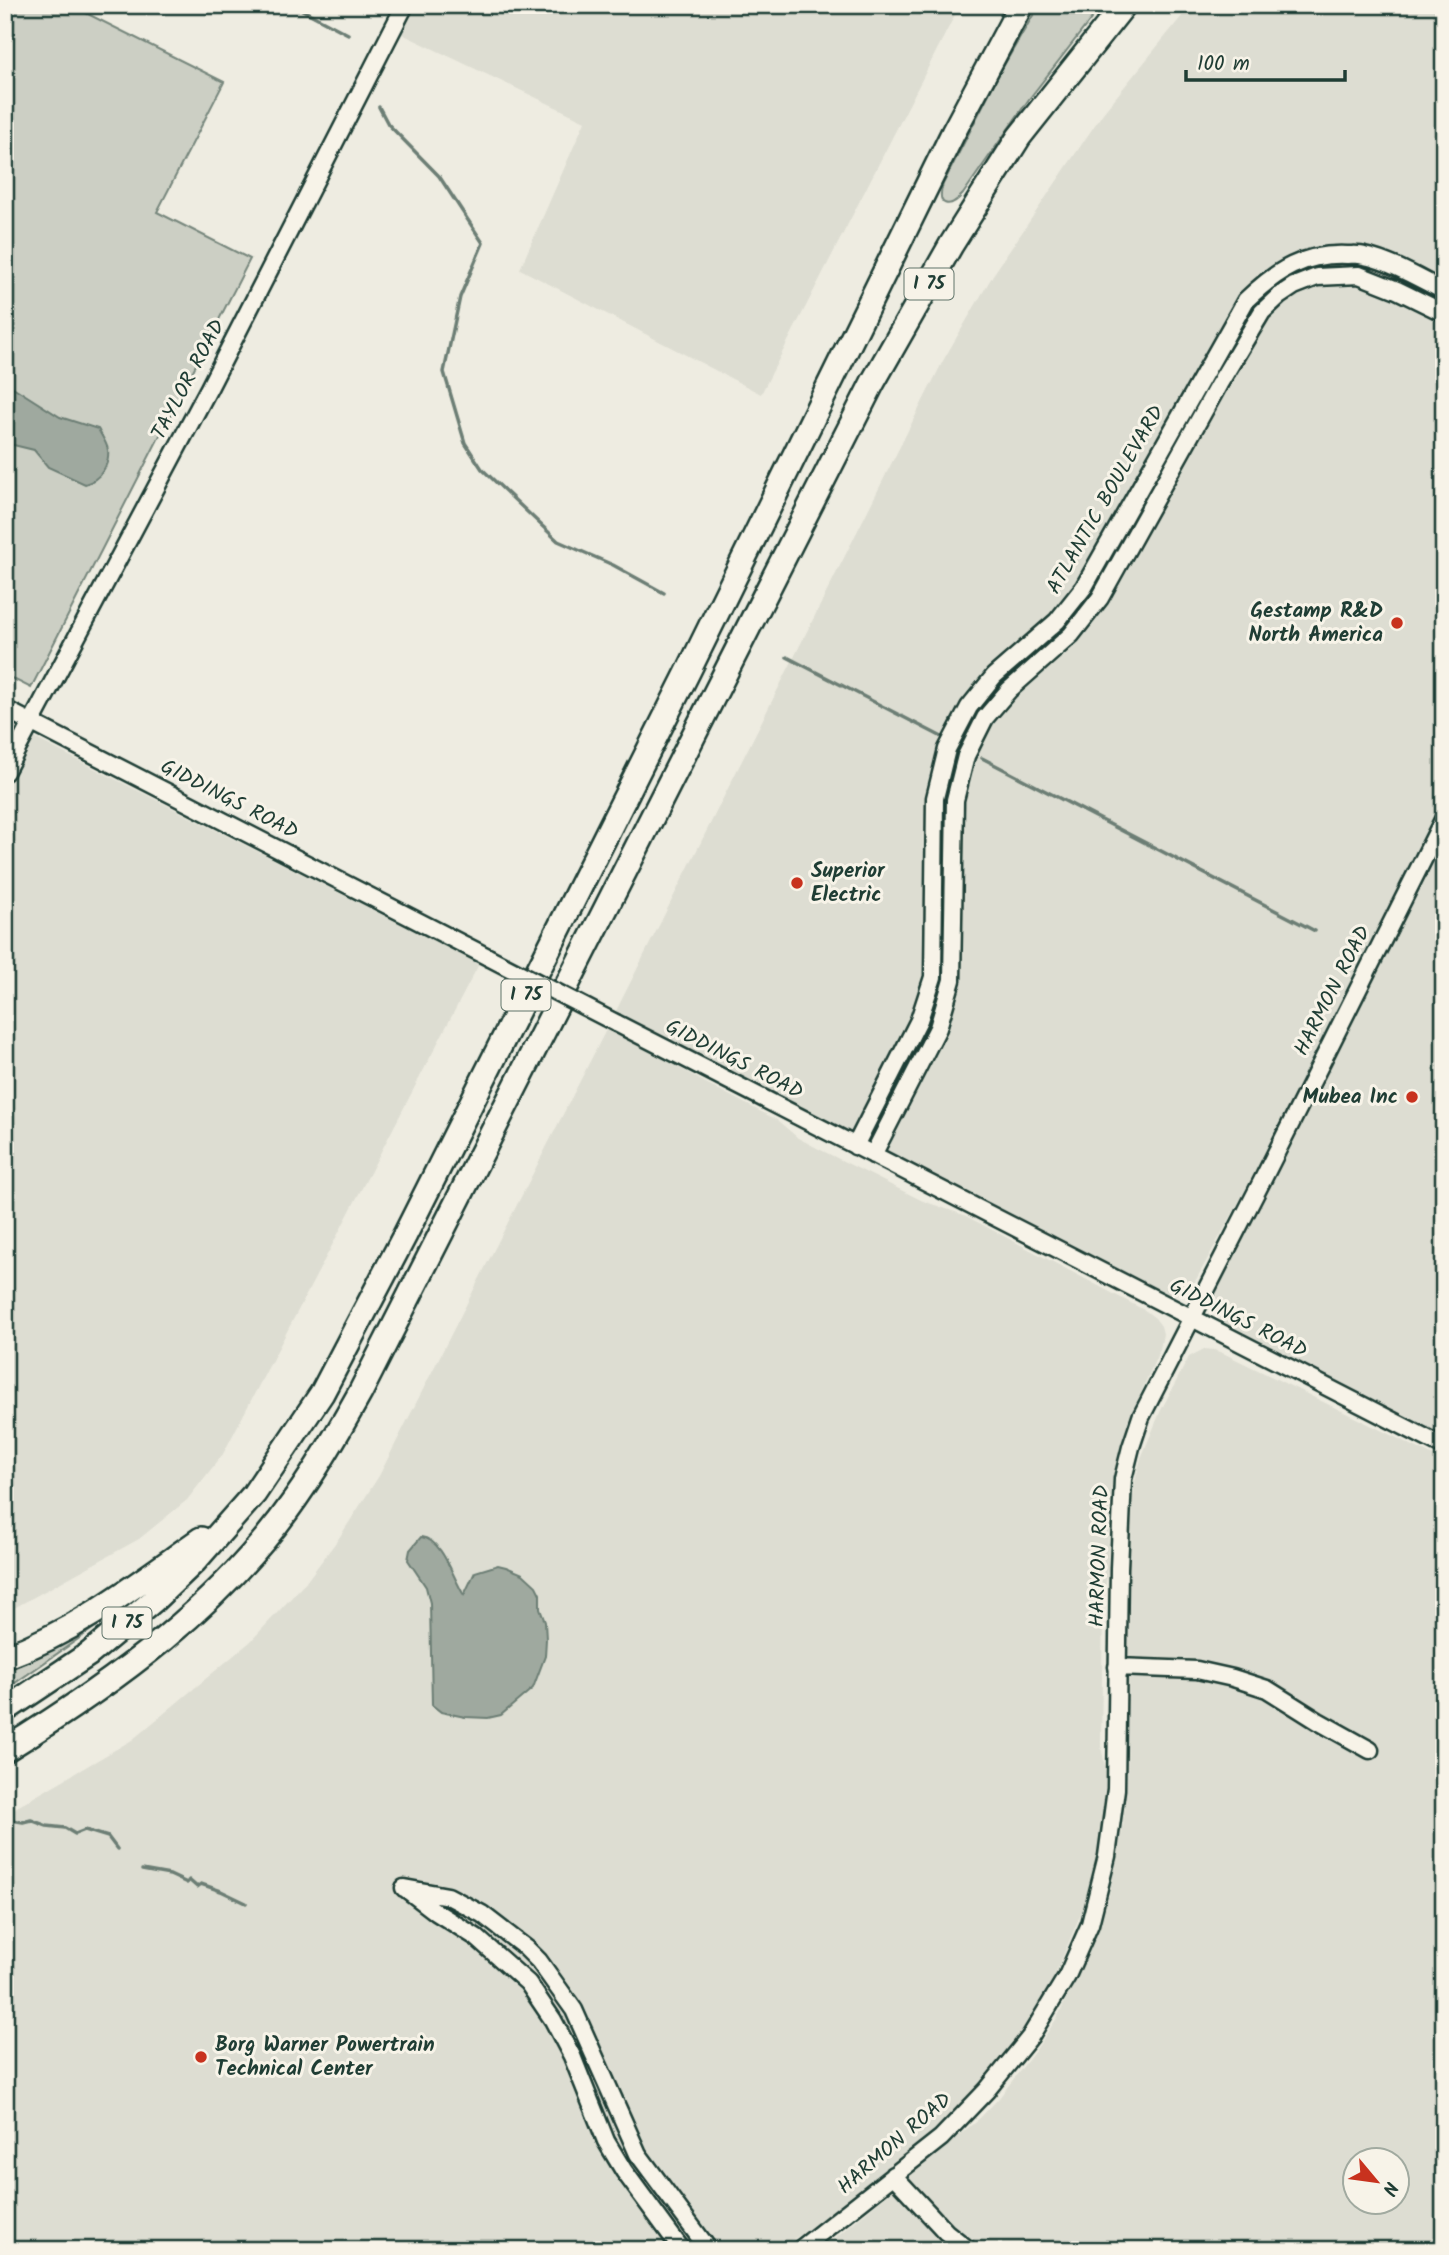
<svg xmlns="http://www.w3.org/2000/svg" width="1449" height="2255" font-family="Kalam,sans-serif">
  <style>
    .built { fill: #ddddd2; fill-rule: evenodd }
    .green { fill: #cccfc4; stroke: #76867c; stroke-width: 2 }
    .water { fill: #9fa99f; stroke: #6c7e74; stroke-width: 2 }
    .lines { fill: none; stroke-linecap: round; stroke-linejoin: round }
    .stream { stroke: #6c7e74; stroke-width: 3.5 }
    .minor-casing { stroke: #1f3d34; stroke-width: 21 }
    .highway-casing { stroke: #1f3d34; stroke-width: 28 }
    .minor { stroke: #f7f3e8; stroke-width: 16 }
    .highway { stroke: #f7f3e8; stroke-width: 23 }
    .minor-bridge-casing { stroke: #1f3d34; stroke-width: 21; stroke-linecap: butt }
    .minor-bridge { stroke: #f7f3e8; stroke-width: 16 }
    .poi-dot { fill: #c8321e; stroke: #f7f3e8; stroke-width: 2.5 }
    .labels { text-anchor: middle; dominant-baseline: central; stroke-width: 6; stroke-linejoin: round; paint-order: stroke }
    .shield { fill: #f7f3e8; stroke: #60746a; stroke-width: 2 }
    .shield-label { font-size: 19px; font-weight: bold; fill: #1f3d34 }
    .street-label { font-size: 21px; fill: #1f3d34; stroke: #f7f3e8 }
    .poi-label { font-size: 21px; font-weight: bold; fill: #1f3d34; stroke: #f7f3e8; text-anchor: end }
  </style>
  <rect width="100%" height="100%" fill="#eeece1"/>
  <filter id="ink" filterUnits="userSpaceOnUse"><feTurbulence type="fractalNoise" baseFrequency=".0143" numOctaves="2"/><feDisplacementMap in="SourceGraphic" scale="14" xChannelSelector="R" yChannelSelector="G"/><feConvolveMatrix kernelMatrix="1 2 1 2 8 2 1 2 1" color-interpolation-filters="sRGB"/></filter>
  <g filter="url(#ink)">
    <!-- built -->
    <path class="built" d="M415 5H960L761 394 520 269 585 121 400 33Z
      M1191 5H1444V799L1273 1140 1192 1287 1175 1295 1166 1294 1145 1284 968 1197 615 1013 944 359 993 275 1103 113Z
      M5 723 479 964 223 1454 187 1500 139 1539 5 1613Z
      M1444 838V1441L1228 1326 1220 1317 1215 1302 1217 1290 1255 1211Z
      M608 1026 704 1082 777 1120 798 1138 817 1148 923 1201 964 1215 1146 1311 1155 1318 1161 1326 1163 1334 1160 1349 1128 1422 1113 1477 1109 1509 1108 1571 1103 1603 1101 1746 1106 1771 1102 1829 1095 1869 1082 1911 1052 1982 1021 2038 982 2088 942 2124 857 2193 820 2222 777 2250H5V1814L132 1740 250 1642 306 1582 339 1538 379 1476Z
      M1204 1349 1214 1350 1225 1354 1444 1461V2250H820L980 2118 999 2098 1035 2051 1057 2018 1086 1958 1109 1895 1123 1824 1127 1779 1129 1546 1134 1484 1141 1458 1161 1410 1189 1357ZM1354 2160H1396V2202H1354Z"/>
    <!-- green -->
    <path class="green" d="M5 5H70L224 82 157 212 250 259 31 688 5 675Z
      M1039 5H1102L1029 99 963 194C949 210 936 206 943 184L1000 72Z
      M98 1620 101 1623 5 1690V1664Z"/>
    <!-- water -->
    <path class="water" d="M5 382 60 417 98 429C101 435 107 443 108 450 110 466 99 480 85 484L48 467 34 450 5 443Z
      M421 1537C443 1539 453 1579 464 1595L475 1572 498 1565 506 1567 523 1574 536 1586 540 1594V1609L545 1622 546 1639 545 1656 533 1688 501 1715 488 1718 465 1717 441 1712 432 1705 430 1603 426 1587 408 1560 410 1550Z"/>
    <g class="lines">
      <!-- stream -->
      <path class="stream" d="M293 5 348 34
        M379 107 388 124 439 176 483 243 460 297 444 372 465 443 482 469 558 541 613 565 664 593
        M787 657 942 737
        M982 758 1315 931
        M5 1819 23 1822 31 1820 47 1826 65 1828 75 1834 85 1830 108 1837 117 1849
        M142 1870 170 1875 187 1883 189 1880 197 1887 201 1884 221 1891 246 1903"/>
      <defs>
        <path id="minor" d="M5 709 488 957
          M5 772 209 388 405 5
          M616 1023 1444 1447
          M855 1146 919 1020 933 977 935 798 947 749 969 707 994 676 1057 621 1084 587 1246 300C1277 270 1304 253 1347 255 1353 255 1359 254 1364 256 1390 261 1420 279 1444 291
          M873 1155 938 1028 952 980 955 800 966 756 985 718 1009 690 1071 635 1100 598 1219 384 1262 312 1279 296 1294 286 1317 277 1359 275 1397 290 1444 313
          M1117 1667 1197 1670 1233 1678 1267 1689 1318 1721 1370 1750
          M404 1888 448 1896 482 1914 526 1948 539 1961 574 2010 638 2154 709 2250
          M406 1889 436 1912 476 1937 528 1983 553 2020 572 2056 606 2141 624 2171 682 2250
          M893 2175 946 2232 969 2250
          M799 2250 941 2138 987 2090 1030 2037 1067 1976 1090 1924 1107 1856 1116 1789 1119 1568 1123 1479 1131 1447 1141 1417 1263 1179 1444 818"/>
        <path id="highway" d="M5 1657C79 1630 138 1583 201 1539
          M5 1710 89 1654 153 1601 195 1561 254 1494 322 1393 405 1235 689 670 953 133 1021 5
          M5 1750C115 1682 222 1605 296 1498 320 1464 340 1429 360 1393L873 382 951 245 1019 137 1124 5"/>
      </defs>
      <!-- minor casing -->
      <use href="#minor" class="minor-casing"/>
      <!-- highway casing -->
      <use href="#highway" class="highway-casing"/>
      <!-- minor -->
      <use href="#minor" class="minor"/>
      <!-- highway -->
      <use href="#highway" class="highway"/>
      <defs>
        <path id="minor-bridge" d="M488 957 616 1023"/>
      </defs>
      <!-- minor-bridge casing -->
      <use href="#minor-bridge" class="minor-bridge-casing"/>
      <!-- minor-bridge -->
      <use href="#minor-bridge" class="minor-bridge"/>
    </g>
  </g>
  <!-- markers -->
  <g class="poi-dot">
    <circle cx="1397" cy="623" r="7"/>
    <circle cx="797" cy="883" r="7"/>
    <circle cx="1412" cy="1097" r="7"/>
    <circle cx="201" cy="2057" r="7"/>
  </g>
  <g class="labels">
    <!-- shield labels -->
    <g class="shield">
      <rect x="904.5" y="268.5" width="49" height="31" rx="5"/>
      <rect x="501.5" y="979.5" width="49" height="31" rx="5"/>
      <rect x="102.5" y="1607.5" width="49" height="31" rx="5"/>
    </g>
    <g class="shield-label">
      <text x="929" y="284">I 75</text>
      <text x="526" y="995">I 75</text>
      <text x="127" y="1623">I 75</text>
    </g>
    <!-- street labels -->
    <g class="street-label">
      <text transform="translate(189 380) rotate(-62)">TAYLOR ROAD</text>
      <text transform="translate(1106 500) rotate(-60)">ATLANTIC BOULEVARD</text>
      <text transform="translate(229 800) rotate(27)">GIDDINGS ROAD</text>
      <text transform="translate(1333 991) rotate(-63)">HARMON ROAD</text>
      <text transform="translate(734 1060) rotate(27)">GIDDINGS ROAD</text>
      <text transform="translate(1238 1319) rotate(27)">GIDDINGS ROAD</text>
      <text transform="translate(1100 1556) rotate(-88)">HARMON ROAD</text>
      <text transform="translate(895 2144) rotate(-41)">HARMON ROAD</text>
    </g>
    <!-- poi labels -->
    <g class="poi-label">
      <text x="1383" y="611">Gestamp R&amp;D<tspan x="1383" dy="24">North America</tspan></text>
      <text x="811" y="871" text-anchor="start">Superior<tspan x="811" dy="24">Electric</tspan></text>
      <text x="1398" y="1097">Mubea Inc</text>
      <text x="215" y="2045" text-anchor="start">Borg Warner Powertrain<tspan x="215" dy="24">Technical Center</tspan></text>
    </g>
  </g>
  <!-- margin -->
  <rect width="1449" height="2255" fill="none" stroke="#f7f3e8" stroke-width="28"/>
  <rect x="14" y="14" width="1421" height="2227" fill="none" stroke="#1f3d34" stroke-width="2.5" filter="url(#ink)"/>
  <!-- north arrow -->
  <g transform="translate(1376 2181) rotate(119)"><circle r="33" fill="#f7f3e8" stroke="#a1aaa0" stroke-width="2"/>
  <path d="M0-5L12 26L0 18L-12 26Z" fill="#c8321e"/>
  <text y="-10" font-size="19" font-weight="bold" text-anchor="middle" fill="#1f3d34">N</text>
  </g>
  <!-- scale -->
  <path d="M1186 70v10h159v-10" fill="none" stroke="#1f3d34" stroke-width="3.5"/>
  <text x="1197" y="70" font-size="21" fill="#1f3d34" stroke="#f7f3e8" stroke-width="5" paint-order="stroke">100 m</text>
</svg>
